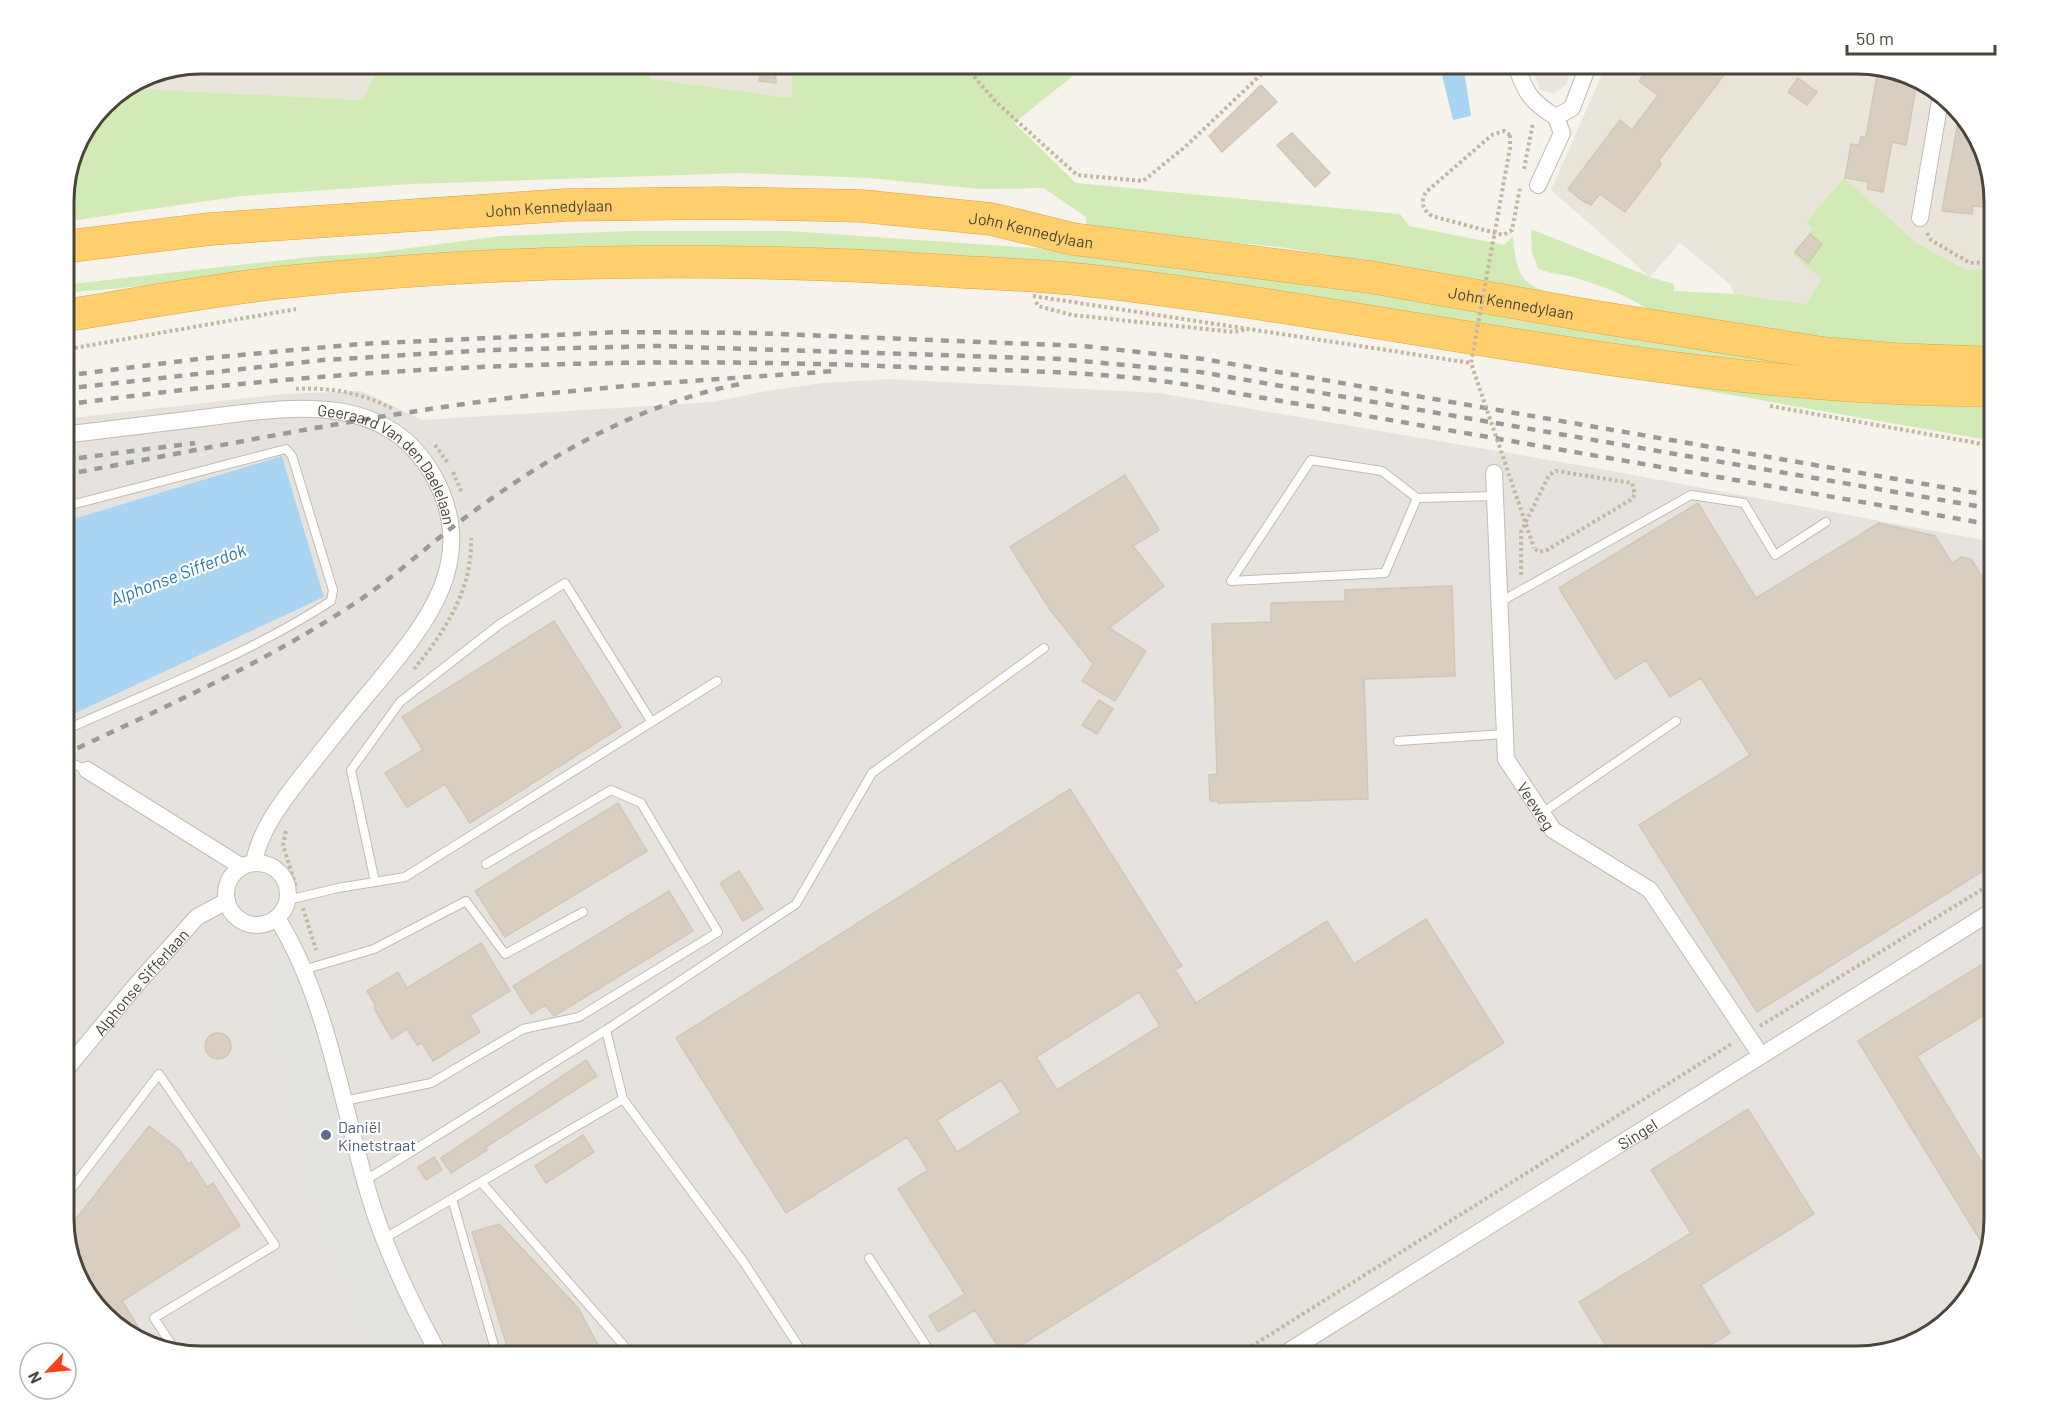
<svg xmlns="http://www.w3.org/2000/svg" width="2057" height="1419" font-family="Barlow,sans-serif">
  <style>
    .residential { fill: #eae5da }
    .industrial { fill: #e6e2dd }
    .green { fill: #d2eab5 }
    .parking { fill: #e5e3e0 }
    .water { fill: #a9d4f2 }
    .building { fill: #d8cfc1; stroke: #d3c7b4; stroke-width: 1.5; fill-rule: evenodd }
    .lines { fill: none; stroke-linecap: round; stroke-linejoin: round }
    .lane-casing { stroke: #c2bbae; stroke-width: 10 }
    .street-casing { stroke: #c2bbae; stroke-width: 18 }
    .highway-casing { stroke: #e0a43c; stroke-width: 33 }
    .path { stroke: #c4b79f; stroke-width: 4; stroke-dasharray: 3 3; stroke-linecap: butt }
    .lane { stroke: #fff; stroke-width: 8 }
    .street { stroke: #fff; stroke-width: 16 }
    .highway { stroke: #ffcf6e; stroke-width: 32 }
    .rail { stroke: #9a9a9a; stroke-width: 4.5; stroke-dasharray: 8 8; stroke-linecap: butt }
    .path-bridge { stroke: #c4b79f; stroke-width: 4; stroke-dasharray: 3 3; stroke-linecap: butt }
    .service-dot { fill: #5c6f8a; stroke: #fff; stroke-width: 2 }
    .labels { text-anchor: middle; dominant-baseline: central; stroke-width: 4.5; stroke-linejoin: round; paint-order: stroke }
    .street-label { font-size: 16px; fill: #4b4439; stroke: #fff }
    .service-label { font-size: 16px; fill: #4e5e75; stroke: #fff; text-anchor: start }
    .water-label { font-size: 18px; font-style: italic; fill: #2e7ab2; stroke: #fff }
    .rim { fill: none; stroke: #4b4439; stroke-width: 3 }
  </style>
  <rect width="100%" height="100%" fill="#f6f3ec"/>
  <!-- residential -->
  <path class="residential" d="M201 63H381L362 100 141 89 156 72Z
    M644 63H792V98L651 79Z
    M1531 63H1574L1566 85 1554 94 1540 90Z
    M1607 63H1856L1933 86 1980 139 1994 200V268L1967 270 1918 244 1844 179 1806 222 1814 229 1792 254 1823 279 1806 304 1734 294 1730 284 1680 243 1650 277 1551 190Z"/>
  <!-- industrial -->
  <path class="industrial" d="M890 379 1159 393 1590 467 1994 542V1219L1971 1295 1925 1338 1857 1356H201L124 1333 81 1287 63 1227V719L324 597 282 456 63 522V419L283 394 361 391 422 420 714 402 761 392 823 383Z"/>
  <!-- green -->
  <path class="green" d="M381 63H643L651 79 792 98V63H1089L1014 123 1076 183 1400 214 1409 226 1504 245 1513 236C1517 286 1525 284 1569 299L1420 270 1279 247 1086 228V217L1044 188 979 189 868 178 741 173 412 184 241 196 63 222V192L74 148 104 103 148 73 156 72 142 89 362 100Z
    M1844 178 1918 244 1967 270 1994 268V351L1823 340 1654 313C1631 297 1601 285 1573 277 1560 273 1550 275 1538 268L1532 253 1531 229 1650 277 1674 284V291L1734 294 1806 304 1822 279 1792 254 1813 229 1806 222Z
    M631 231H789L1063 250 1288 278 1839 365 1765 367 1090 272 224 279 63 293V285L310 257 372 253 501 236Z
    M1589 370 1994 403V441Z"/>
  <!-- parking -->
  <path class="parking" d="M294 944 374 1211 440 1356H374L319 1233 261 984 269 968Z"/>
  <!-- water -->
  <path class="water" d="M1439 63H1463L1471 116 1453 120Z
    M282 456 324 597 63 719V522Z"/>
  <!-- building -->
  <path class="building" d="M1652 63H1733L1659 160 1661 165 1625 212 1600 194 1591 205 1583 201 1568 189 1620 120 1632 130 1658 95 1639 81Z
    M761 66 775 67 776 83 759 81Z
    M1878 70 1917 82 1906 145 1892 142 1883 192 1867 189 1869 182 1845 178 1851 144 1859 145 1861 137H1866Z
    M1798 78 1817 92 1807 105 1788 92Z
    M1261 85 1277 102 1222 152 1209 136Z
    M1959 116 1980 139 1984 157 1980 174 1989 178 1984 207 1973 206 1972 214 1942 211Z
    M1292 133 1330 173 1315 187 1277 145Z
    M1810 234 1822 244 1808 263 1795 252Z
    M1125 475 1159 530 1133 546 1164 586 1109 628 1146 651 1115 701 1082 681 1093 664 1049 608 1010 547Z
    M1698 503 1756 598 1879 523 1935 536 1952 563 1961 557 1971 559 1994 596V864L1757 1012 1639 825 1750 755 1701 678 1670 697 1646 660 1615 679 1559 588Z
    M1452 586 1455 676 1364 679 1368 799 1218 803V801H1210L1209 775 1217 774 1212 624 1271 622V603L1345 601V590Z
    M554 621 621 727 470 823 445 784 407 807 385 773 423 750 402 717Z
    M1099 700 1113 709 1097 734 1082 725Z
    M1070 789 1182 966 1175 970 1196 1003 1327 921 1354 964 1426 919 1504 1043 1004 1356 975 1310 938 1332 929 1316 965 1294 898 1189 928 1170 907 1137 786 1213 676 1038ZM1139 992 1160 1026 1057 1090 1036 1057ZM1001 1080 1021 1112 957 1152 937 1120Z
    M618 803 647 851 505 937 475 891Z
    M739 871 763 909 743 921 720 883Z
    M669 891 693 931 554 1016 545 1005 531 1014 513 986Z
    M481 943 510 991 470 1015 480 1032 433 1061 422 1043 417 1045 407 1029 392 1039 374 1008 376 1006 367 991 398 972 407 988Z
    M1994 957V1009L1917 1056 1994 1182V1219L1985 1248 1858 1041Z
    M205 1046a13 13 0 1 1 26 0a13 13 0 1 1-26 0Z
    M586 1060 597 1076 486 1147 487 1150 451 1173 441 1158Z
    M1748 1109 1814 1214 1701 1285 1730 1333 1693 1356H1612L1579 1302 1691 1233 1651 1170Z
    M149 1126 180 1150 188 1164 191 1162 207 1187 213 1183 240 1226 122 1301 146 1339 124 1333 81 1287 65 1233Z
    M583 1135 594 1152 546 1183 535 1166Z
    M434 1157 442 1170 426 1180 418 1167Z
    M499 1224 578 1308 604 1356H510L472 1232Z"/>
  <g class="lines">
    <defs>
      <path id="lane" d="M1417 498 1382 471 1311 460 1231 581 1385 573 1417 498 1495 496
        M63 507 286 449 292 456 333 590 331 601C248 655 153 690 63 731
        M1500 602 1691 495 1744 503 1775 555 1826 522
        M1398 741 1505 734
        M63 759 87 770
        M1542 813 1676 721
        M375 882 351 770 400 702 500 624 565 583 651 721
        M288 900 338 888 405 877 717 681
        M303 970 374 949 466 901 505 954 583 912
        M623 1099 743 1261 805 1356
        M344 1101 431 1083 523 1029 579 1017 718 932 641 803 611 790 486 864
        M366 1180 606 1030
        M481 1182 633 1356
        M452 1199 497 1356
        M63 1200 159 1074 275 1245 154 1318 173 1347
        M385 1238 623 1099 606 1030 796 904 872 773 1044 648
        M869 1258 933 1356"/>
      <g id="street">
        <path d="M1515 63C1525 91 1529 101 1556 117"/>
        <path d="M1556 117 1572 108 1589 63"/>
        <path d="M1538 185 1562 133 1556 117"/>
        <path d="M1920 218 1941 95"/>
        <path id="s1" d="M63 435C110 429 156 424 203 418 284 408 384 388 433 475 481 560 426 624 373 688 348 717 325 747 301 777 282 802 259 831 254 863"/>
        <path id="s2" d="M1494 473 1506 759 1553 830 1650 890 1760 1054"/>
        <path d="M87 770 242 867"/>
        <circle cx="257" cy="894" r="31"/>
        <path d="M277 918C330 1003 343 1116 374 1211 391 1262 414 1309 440 1356"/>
        <path id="s3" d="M63 1073 136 985 197 917 227 901"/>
        <path id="s4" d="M1281 1356 1994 910"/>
      </g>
      <g id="highway">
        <path id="s5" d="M63 247 210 229 565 205 723 203 862 206 991 219 1073 239 1370 277 1591 316 1822 353 1893 359 1994 363"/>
        <path d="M63 316C137 304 211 290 285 282 505 259 728 256 948 271 993 274 1039 275 1084 280 1387 314 1688 392 1994 390"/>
      </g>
    </defs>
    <!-- lane casing -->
    <use href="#lane" class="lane-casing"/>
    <!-- street casing -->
    <use href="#street" class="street-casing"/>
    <!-- highway casing -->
    <use href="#highway" class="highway-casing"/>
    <!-- path -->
    <path class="path" d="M962 63 997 103 1077 175 1143 181 1185 147 1273 63
      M1510 135 1504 131 1492 135 1426 192C1420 203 1423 210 1432 216L1503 235 1512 230 1520 188
      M1524 169 1533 123
      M1927 233 1931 240 1970 263 1994 262
      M1036 302 1038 306 1072 315 1234 332 1248 329
      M63 350 296 309
      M296 389C331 387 362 393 393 409
      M1770 406 1994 446
      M435 445 448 463
      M453 472 462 493
      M1521 575V532L1549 475 1556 471 1632 483 1635 494 1632 499 1547 550 1539 552 1534 548
      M414 669C445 632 473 588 471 538
      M286 831 283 845 296 887
      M285 879 293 876
      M303 908 316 950
      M1760 1026 1994 882
      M1236 1356 1733 1043"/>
    <!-- lane -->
    <use href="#lane" class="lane"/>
    <!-- street -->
    <use href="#street" class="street"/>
    <!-- highway -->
    <use href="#highway" class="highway"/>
    <!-- rail -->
    <path class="rail" d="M63 376 198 359 359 344 620 332 754 333 1083 346 1203 359 1994 496
      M63 389 323 360 490 350 658 346 1062 359 1200 372 1994 509
      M63 405C343 366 624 355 906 367 1000 371 1096 370 1189 385L1994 525
      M63 460 195 443
      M63 475C209 448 354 418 501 399 612 385 723 379 835 371
      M63 755C160 709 256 667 346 609 383 586 416 556 450 529 538 462 630 406 740 384"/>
    <!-- path-bridge -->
    <path class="path-bridge" d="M1510 135V148L1471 363 1534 548
      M1033 296 1471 363"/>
  </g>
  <!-- markers -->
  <circle class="service-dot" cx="326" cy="1135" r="6"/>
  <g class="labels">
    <!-- street labels -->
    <g class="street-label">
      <text stroke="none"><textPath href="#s5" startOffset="488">John Kennedylaan</textPath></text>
      <text stroke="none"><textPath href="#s5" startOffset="972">John Kennedylaan</textPath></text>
      <text stroke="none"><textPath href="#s5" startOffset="1458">John Kennedylaan</textPath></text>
      <text stroke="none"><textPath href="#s1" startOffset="352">Geeraard Van den Daelelaan</textPath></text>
      <text stroke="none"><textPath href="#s2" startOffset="342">Veeweg</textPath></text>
      <text stroke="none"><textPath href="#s3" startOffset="120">Alphonse Sifferlaan</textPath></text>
      <text stroke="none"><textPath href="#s4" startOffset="420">Singel</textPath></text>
    </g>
    <!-- service labels -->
    <g class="service-label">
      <text x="338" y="1126">Daniël<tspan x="338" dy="18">Kinetstraat</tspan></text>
    </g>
    <!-- water labels -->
    <g class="water-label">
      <text transform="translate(178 574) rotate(-21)">Alphonse Sifferdok</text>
    </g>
  </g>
  <!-- crop -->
  <path d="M0 0H2057V1419H0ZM201 74H1857A127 127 0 0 1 1984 201V1219A127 127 0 0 1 1857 1346H201A127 127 0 0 1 74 1219V201A127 127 0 0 1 201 74Z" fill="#fff" fill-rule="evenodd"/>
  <path class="rim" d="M201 74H1857A127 127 0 0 1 1984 201V1219A127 127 0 0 1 1857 1346H201A127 127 0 0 1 74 1219V201A127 127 0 0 1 201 74Z"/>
  <!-- north arrow -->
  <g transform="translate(48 1371) rotate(244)"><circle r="28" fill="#ffffff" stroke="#b7b4b0" stroke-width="1.5"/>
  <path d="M0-4.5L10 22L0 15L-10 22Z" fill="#fc3f1d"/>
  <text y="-9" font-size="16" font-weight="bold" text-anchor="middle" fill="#4b4439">N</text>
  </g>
  <!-- scale -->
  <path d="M1847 45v9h148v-9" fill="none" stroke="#4b4439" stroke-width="3"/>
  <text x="1856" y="45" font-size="18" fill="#4b4439" stroke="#ffffff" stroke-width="4.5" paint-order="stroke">50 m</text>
</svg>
